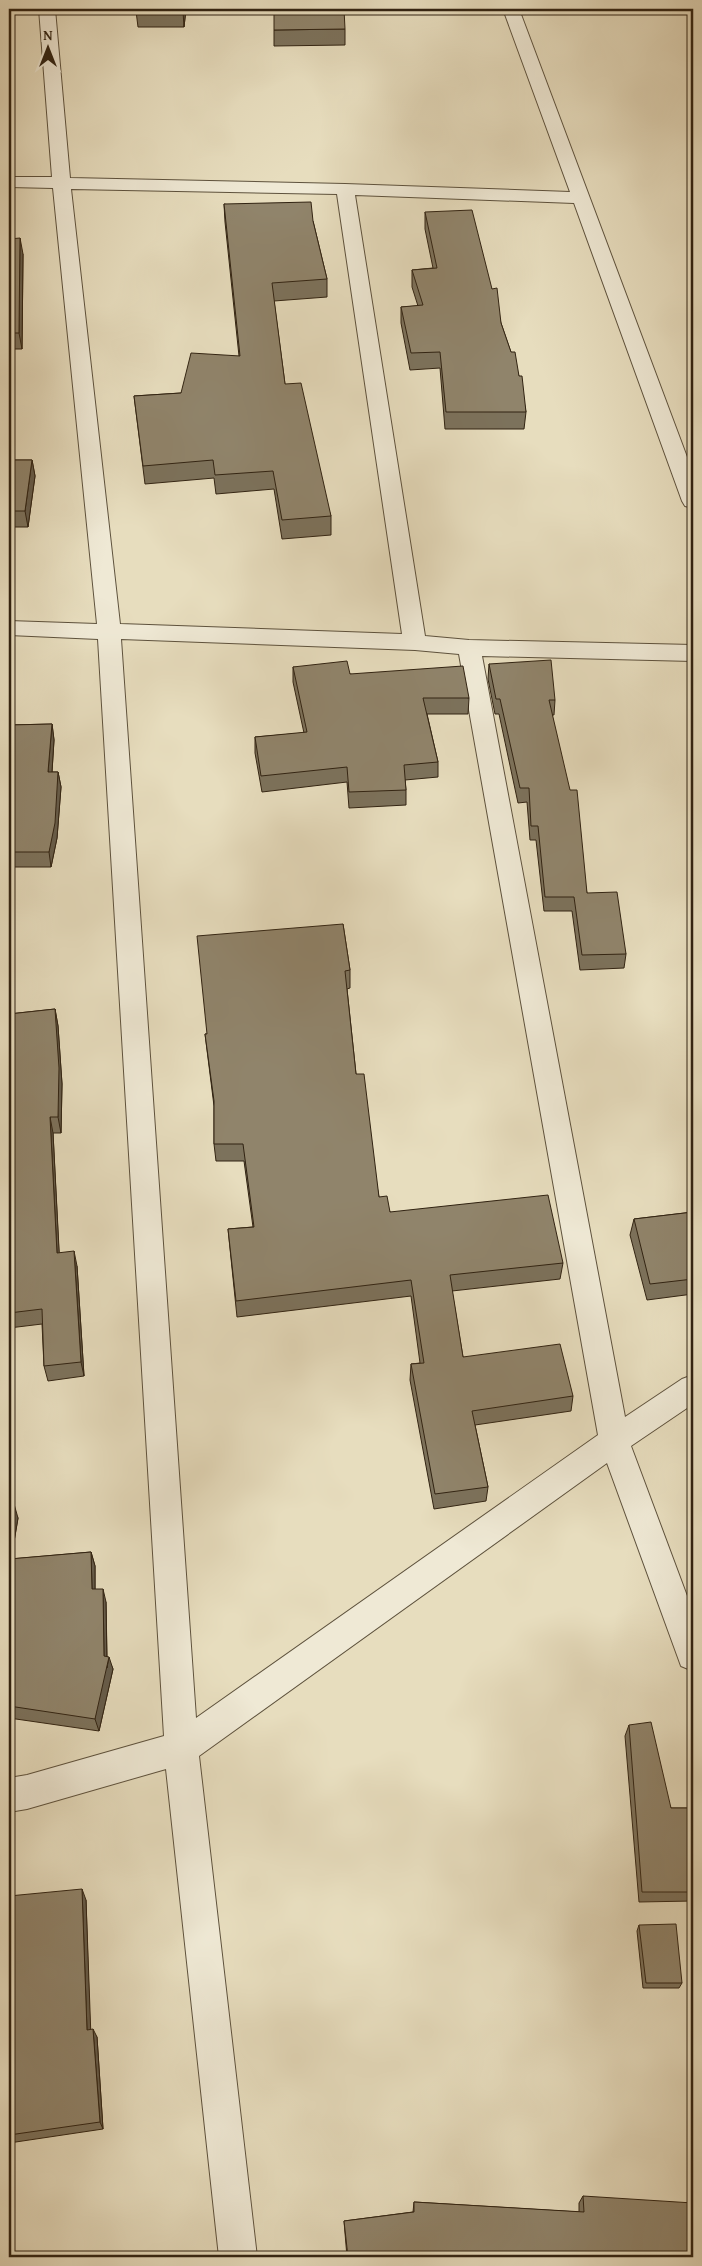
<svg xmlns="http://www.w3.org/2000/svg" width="702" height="2266" font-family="'Gentium Book Plus',serif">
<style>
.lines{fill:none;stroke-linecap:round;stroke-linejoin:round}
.minor-casing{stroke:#5e523d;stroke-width:2}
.minor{fill:#efe9d5;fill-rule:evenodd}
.wall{fill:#7c725c;stroke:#312312}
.shaded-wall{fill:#655c4b;stroke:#312312}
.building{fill:#90846b;stroke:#312312}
</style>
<rect width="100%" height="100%" fill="#e7ddbe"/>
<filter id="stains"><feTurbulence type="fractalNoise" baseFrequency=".004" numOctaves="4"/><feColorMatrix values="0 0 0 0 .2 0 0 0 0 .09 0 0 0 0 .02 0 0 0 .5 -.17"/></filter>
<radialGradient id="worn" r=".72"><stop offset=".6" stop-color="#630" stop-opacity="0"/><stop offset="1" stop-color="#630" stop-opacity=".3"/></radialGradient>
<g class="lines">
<defs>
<path id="minor" d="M 39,9 L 55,9 L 70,178 L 345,184 L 570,192 L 503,9 L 519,9 L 693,473 L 693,508 L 685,506 L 682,501 L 574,203 L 355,195 L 425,636 L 469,640 L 693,645 L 693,661 L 482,656 L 625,1417 L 682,1379 L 693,1375 L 693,1404 L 631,1446 L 693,1612 L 693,1671 L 681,1666 L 677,1655 L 607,1463 L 199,1756 L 257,2257 L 219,2257 L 166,1769 L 27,1809 L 9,1812 L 9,1778 L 27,1775 L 164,1736 L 98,639 L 9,635 L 9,621 L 97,624 L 53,188 L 9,187 L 9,177 L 52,177 ZM 71,189 L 337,194 L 402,634 L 120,624 ZM 121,639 L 415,650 L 459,654 L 598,1435 L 196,1718 Z"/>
</defs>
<use href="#minor" class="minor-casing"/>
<use href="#minor" class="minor"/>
</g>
<g class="wall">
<path d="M 186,9 L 184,27 L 138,27 L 136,11 Z"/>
<path d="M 345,29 L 345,45 L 274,46 L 274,30 Z"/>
<path d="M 224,204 L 313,221 L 327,279 L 327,297 L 274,301 L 285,384 L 331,516 L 331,535 L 282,539 L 274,489 L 216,494 L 214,478 L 145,484 L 134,396 L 181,393 L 239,356 L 225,222 Z"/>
<path d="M 425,212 L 492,289 L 501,323 L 519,376 L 526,412 L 524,429 L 445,429 L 440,368 L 410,370 L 401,323 L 401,307 L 418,306 L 412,287 L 412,270 L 433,268 L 425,229 Z"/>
<path d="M 9,239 L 23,254 L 22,349 L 9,349 Z"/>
<path d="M 9,460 L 32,460 L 35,476 L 28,527 L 9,527 Z"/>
<path d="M 489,664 L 555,700 L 554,715 L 552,715 L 587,893 L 626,954 L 624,968 L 580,970 L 572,911 L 544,911 L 536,840 L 530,840 L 527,802 L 518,803 L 499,714 L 495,714 L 488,679 Z"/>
<path d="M 293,667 L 350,674 L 469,698 L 468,714 L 427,714 L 438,762 L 438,777 L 405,780 L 406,790 L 406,805 L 349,808 L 347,782 L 262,792 L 255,753 L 255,737 L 304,733 L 293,682 Z"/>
<path d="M 52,724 L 54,740 L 52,772 L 58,772 L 61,787 L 57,838 L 51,867 L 12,867 L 12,909 L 9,909 L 9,725 Z"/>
<path d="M 343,924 L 350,970 L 350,988 L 347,989 L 356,1074 L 379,1197 L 390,1212 L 563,1263 L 560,1279 L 452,1291 L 463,1357 L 573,1396 L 571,1411 L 475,1425 L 488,1487 L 486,1501 L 434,1509 L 410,1380 L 411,1364 L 420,1363 L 411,1296 L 237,1317 L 228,1229 L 253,1227 L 244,1161 L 216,1161 L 214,1144 L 214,1106 L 205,1034 L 207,1034 Z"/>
<path d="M 55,1009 L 58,1026 L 62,1084 L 61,1133 L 53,1133 L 59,1253 L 77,1266 L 84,1376 L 48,1381 L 44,1366 L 42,1324 L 9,1328 L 9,1014 Z"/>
<path d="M 693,1212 L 693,1294 L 647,1300 L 630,1235 L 634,1219 Z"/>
<path d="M 9,1503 L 18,1518 L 11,1559 L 91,1552 L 95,1566 L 95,1589 L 106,1602 L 107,1656 L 113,1669 L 99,1731 L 9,1718 Z"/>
<path d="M 629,1725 L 671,1808 L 693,1808 L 693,1901 L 639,1902 L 625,1736 Z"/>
<path d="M 9,1896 L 86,1900 L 90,2029 L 97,2037 L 103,2129 L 9,2143 Z"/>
<path d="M 639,1925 L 682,1983 L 679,1988 L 643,1988 L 637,1931 Z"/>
<path d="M 583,2196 L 693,2257 L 347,2257 L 344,2221 L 413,2212 L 414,2202 L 579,2212 L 579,2203 Z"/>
</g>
<g class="shaded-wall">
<path d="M 183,9 L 186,9 L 184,27 L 183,11 Z"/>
<path d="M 20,238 L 23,254 L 22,349 L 19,333 Z"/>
<path d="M 32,460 L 35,476 L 28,527 L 25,511 Z"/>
<path d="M 52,724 L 54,740 L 51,787 L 48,772 Z"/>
<path d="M 58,772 L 61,787 L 57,838 L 51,867 L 49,852 Z"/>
<path d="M 9,852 L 12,867 L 12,909 L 9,893 Z"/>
<path d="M 55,1009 L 58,1026 L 62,1084 L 61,1133 L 58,1117 Z"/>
<path d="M 50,1117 L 53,1133 L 60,1268 L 57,1253 Z"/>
<path d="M 74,1251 L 77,1266 L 84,1376 L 81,1362 Z"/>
<path d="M 14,1504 L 18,1518 L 9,1572 L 9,1533 Z"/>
<path d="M 91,1552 L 95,1566 L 95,1603 L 92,1589 Z"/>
<path d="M 103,1589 L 106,1602 L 107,1668 L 109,1657 L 113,1669 L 99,1731 L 95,1719 L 104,1656 Z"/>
<path d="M 82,1889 L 86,1900 L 91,2038 L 87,2030 Z"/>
<path d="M 93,2029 L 97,2037 L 103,2129 L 100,2122 Z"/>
</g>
<g class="building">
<path d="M 137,9 L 183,9 L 183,11 L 136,11 Z"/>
<path d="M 274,9 L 344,9 L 345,29 L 274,30 Z"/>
<path d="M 311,202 L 313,221 L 327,279 L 272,283 L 285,384 L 301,383 L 331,516 L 282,520 L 273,471 L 215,475 L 213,460 L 143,466 L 134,396 L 181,393 L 191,353 L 240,356 L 224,204 Z"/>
<path d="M 472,210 L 492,289 L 497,288 L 501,323 L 511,352 L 515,352 L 519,376 L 522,376 L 526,412 L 446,412 L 440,352 L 411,353 L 401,307 L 423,305 L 412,270 L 437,268 L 425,212 Z"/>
<path d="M 20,238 L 19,333 L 9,333 L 9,239 Z"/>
<path d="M 9,460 L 32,460 L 25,511 L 9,511 Z"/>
<path d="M 551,660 L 555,700 L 549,700 L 570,790 L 577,790 L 587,893 L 617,892 L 626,954 L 582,955 L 574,897 L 545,897 L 538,826 L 531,826 L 529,788 L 520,788 L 500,699 L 496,699 L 489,664 Z"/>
<path d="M 347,661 L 350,674 L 463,666 L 469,698 L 423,698 L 438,762 L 404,765 L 406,790 L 349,792 L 347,767 L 261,776 L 255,737 L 307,732 L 293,667 Z"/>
<path d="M 52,724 L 48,772 L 58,772 L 55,823 L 49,852 L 9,852 L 9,725 Z"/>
<path d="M 343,924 L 350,970 L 345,971 L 356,1074 L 364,1074 L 379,1197 L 387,1196 L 390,1212 L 548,1195 L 563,1263 L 450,1275 L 463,1357 L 560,1344 L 573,1396 L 472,1411 L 488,1487 L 435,1494 L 411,1364 L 424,1363 L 411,1280 L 236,1301 L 228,1229 L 254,1227 L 243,1144 L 214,1144 L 214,1101 L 205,1034 L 207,1034 L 197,936 Z"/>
<path d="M 55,1009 L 59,1068 L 58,1117 L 50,1117 L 57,1253 L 74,1251 L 81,1362 L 44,1366 L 42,1309 L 9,1313 L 9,1014 Z"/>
<path d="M 693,1212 L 693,1279 L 650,1284 L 634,1219 Z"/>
<path d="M 9,1503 L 14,1504 L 9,1533 Z"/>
<path d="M 91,1552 L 92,1589 L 103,1589 L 104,1656 L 109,1657 L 95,1719 L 9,1706 L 9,1559 Z"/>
<path d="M 651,1722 L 671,1808 L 693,1808 L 693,1892 L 642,1892 L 629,1725 Z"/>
<path d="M 82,1889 L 87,2030 L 93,2029 L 100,2122 L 9,2135 L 9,1896 Z"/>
<path d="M 676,1924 L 682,1983 L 646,1983 L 639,1925 Z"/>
<path d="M 583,2196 L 693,2203 L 693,2257 L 348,2257 L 344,2221 L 414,2212 L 414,2202 L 584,2212 Z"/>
</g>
<rect width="702" height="2266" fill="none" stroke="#e7ddbe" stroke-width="30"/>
<rect x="10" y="10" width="682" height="2246" fill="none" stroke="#312312" stroke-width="2.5"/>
<rect x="15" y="15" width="672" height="2236" fill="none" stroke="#312312"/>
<g transform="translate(48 48)" stroke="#efe9d5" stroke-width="4" paint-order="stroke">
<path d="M0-4L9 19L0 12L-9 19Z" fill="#312312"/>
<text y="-8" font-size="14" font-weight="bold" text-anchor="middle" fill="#312312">N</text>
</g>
<rect width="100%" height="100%" filter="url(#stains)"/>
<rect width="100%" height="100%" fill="url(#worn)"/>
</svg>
